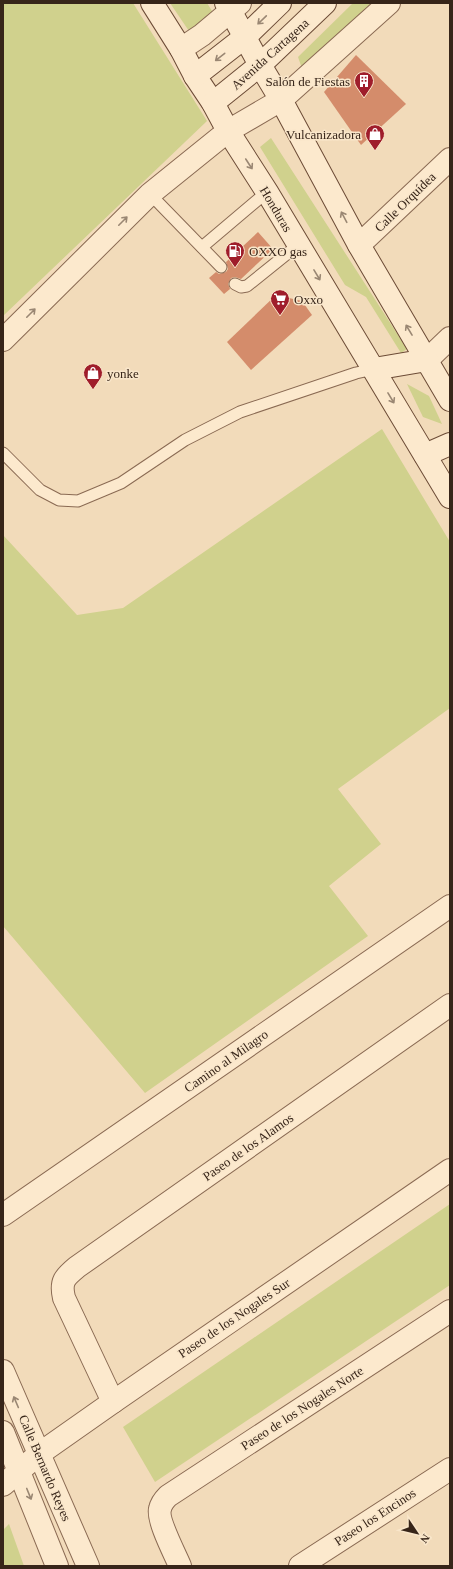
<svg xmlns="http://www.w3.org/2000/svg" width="453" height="1569" font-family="'Times New Roman',serif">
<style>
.green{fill:#d0d18d}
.building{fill:#d48c6b}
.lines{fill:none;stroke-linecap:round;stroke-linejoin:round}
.lane-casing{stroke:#8a6a53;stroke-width:13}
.street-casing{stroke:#8a6a53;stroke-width:24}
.secondary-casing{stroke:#6c4b36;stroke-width:24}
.lane{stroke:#fce9cd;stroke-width:11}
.street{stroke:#fce9cd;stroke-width:22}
.secondary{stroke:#fce9cd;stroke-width:22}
.oneway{stroke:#9a8773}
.labels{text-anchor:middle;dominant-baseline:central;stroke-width:3;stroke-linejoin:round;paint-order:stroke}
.street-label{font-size:13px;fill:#372519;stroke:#f9e6ca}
.poi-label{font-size:13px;fill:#372519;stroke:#f9e6ca;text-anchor:start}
</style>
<rect width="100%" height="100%" fill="#f2dbba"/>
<g class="green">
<path d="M 3,3 L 133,3 L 207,121 L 3,316 Z"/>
<path d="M 170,3 L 207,3 L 217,19 L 191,34 Z"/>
<path d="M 353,3 L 383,3 L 305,77 L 298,57 Z"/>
<path d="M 271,138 L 407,349 L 401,353 L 366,297 L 345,285 L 260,147 Z"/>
<path d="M 407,384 L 429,396 L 442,424 L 423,417 Z"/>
<path d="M 382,429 L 450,542 L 450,708 L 338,789 L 381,844 L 329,886 L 368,936 L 145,1093 L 3,926 L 3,535 L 77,615 L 123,608 Z"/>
<path d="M 450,1204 L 450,1285 L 155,1482 L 123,1427 Z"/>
<path d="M 9,1524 L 24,1566 L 3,1566 L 3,1530 Z"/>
</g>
<g class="building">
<path d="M 356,55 L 406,104 L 361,145 L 324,92 Z"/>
<path d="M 258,232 L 273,249 L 241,279 L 235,277 L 231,278 L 228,284 L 230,289 L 224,294 L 209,278 L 216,272 L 219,274 L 226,272 L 228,269 L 226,262 Z"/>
<path d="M 276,295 L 302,301 L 312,315 L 251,370 L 227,342 Z"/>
</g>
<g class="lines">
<defs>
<g id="lane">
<path d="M 150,194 L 221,267"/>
<path d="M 202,247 L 267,192"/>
<path d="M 235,284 L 241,287 L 247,286 L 298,245"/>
<path d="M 3,453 L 40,490 L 59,500 L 78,501 L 121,483 L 185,440 L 240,412 L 356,373 L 374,369"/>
</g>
<g id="street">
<path d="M 181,49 L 202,35 L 240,3"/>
<path d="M 359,245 L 450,159"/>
<path d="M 3,340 L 150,194 L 228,131 L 281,100 L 389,3"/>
<path d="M 427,360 L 450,338"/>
<path d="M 3,1215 L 450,906"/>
<path d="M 3,1371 L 88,1566"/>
<path d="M 113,1402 L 64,1298 C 60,1281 65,1277 77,1267 L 450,1005"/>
<path d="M 3,1432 L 57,1566"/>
<path d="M 3,1485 L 39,1454 L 113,1402 L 450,1170"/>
<path d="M 180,1566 C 175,1554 157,1520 160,1509 C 161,1504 165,1499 168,1496 L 450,1311"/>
<path d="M 300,1566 L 450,1469"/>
</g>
<g id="secondary">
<path d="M 152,3 L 181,49 L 195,76 L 213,103 L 228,131 L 267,192 L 450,497"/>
<path d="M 226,3 L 260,65 L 281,100 L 359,245 L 450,400"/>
<path d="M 195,76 L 245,37 L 280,3"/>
<path d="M 213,103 L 260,65 L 325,3"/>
<path d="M 374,369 L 427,360"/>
<path d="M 425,455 L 450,444"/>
</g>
</defs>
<use href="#lane" class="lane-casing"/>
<use href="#street" class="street-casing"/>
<use href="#secondary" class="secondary-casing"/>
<use href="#lane" class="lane"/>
<use href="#street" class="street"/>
<use href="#secondary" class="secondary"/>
</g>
<defs><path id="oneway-shaft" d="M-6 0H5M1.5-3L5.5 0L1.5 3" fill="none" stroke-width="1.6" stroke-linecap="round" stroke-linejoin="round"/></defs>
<g class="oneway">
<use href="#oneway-shaft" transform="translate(262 20) rotate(136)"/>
<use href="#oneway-shaft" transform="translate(220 57) rotate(142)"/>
<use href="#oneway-shaft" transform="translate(249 164) rotate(57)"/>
<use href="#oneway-shaft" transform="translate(344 217) rotate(-118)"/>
<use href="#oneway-shaft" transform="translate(123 221) rotate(-45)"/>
<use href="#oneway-shaft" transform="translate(317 275) rotate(59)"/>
<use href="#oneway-shaft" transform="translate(31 313) rotate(-45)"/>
<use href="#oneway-shaft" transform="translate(409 330) rotate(-121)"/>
<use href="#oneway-shaft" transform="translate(391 398) rotate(59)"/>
<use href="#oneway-shaft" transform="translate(16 1402) rotate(-113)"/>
<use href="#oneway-shaft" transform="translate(29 1494) rotate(68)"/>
</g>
<defs>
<symbol id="building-pin" viewBox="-11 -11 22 30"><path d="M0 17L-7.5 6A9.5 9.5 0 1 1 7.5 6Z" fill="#9f1d2b" stroke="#f9e6ca"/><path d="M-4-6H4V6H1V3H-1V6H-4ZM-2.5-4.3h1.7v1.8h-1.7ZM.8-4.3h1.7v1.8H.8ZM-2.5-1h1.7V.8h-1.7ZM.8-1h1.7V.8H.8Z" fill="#fff"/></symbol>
<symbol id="shop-pin" viewBox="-11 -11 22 30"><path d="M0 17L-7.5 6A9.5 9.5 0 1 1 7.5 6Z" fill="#9f1d2b" stroke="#f9e6ca"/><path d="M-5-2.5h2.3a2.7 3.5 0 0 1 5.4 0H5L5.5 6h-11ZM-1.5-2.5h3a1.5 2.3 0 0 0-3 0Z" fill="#fff"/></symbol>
<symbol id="fuel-pin" viewBox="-11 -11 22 30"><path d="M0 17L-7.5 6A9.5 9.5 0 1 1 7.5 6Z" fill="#9f1d2b" stroke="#f9e6ca"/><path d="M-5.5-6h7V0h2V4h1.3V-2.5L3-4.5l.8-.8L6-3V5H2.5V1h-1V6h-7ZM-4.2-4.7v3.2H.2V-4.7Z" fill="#fff"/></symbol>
<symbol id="supermarket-pin" viewBox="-11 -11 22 30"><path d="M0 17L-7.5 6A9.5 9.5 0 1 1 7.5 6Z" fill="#9f1d2b" stroke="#f9e6ca"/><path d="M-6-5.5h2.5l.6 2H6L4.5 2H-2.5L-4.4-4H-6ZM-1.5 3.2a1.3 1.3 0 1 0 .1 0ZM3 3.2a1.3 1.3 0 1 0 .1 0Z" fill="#fff"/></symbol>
</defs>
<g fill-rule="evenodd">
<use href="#building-pin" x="353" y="70" width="22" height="30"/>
<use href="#shop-pin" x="364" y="123" width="22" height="30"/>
<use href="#fuel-pin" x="224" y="240" width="22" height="30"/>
<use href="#supermarket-pin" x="269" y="288" width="22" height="30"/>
<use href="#shop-pin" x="82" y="362" width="22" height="30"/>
</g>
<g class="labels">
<g class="street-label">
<text transform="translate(270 54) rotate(-42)">Avenida Cartagena</text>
<text transform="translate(405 202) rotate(-44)">Calle Orquídea</text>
<text transform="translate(276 209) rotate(59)">Honduras</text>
<text transform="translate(226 1061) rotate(-35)">Camino al Milagro</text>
<text transform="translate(248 1147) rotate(-35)">Paseo de los Alamos</text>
<text transform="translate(234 1318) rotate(-34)">Paseo de los Nogales Sur</text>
<text transform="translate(302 1408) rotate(-33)">Paseo de los Nogales Norte</text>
<text transform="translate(45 1468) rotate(67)">Calle Bernardo Reyes</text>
<text transform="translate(375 1517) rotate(-33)">Paseo los Encinos</text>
</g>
<g class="poi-label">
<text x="350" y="81" text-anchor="end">Salón de Fiestas</text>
<text x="361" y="134" text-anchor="end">Vulcanizadora</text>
<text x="249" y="251">OXXO gas</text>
<text x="294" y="299">Oxxo</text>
<text x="107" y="373">yonke</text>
</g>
</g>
<rect width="453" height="1569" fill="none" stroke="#372519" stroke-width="8"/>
<g transform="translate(417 1533) rotate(125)" stroke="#f9e6ca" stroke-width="3" paint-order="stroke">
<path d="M0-3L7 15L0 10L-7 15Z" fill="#372519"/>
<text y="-6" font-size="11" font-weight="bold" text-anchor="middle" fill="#372519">N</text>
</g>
</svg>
